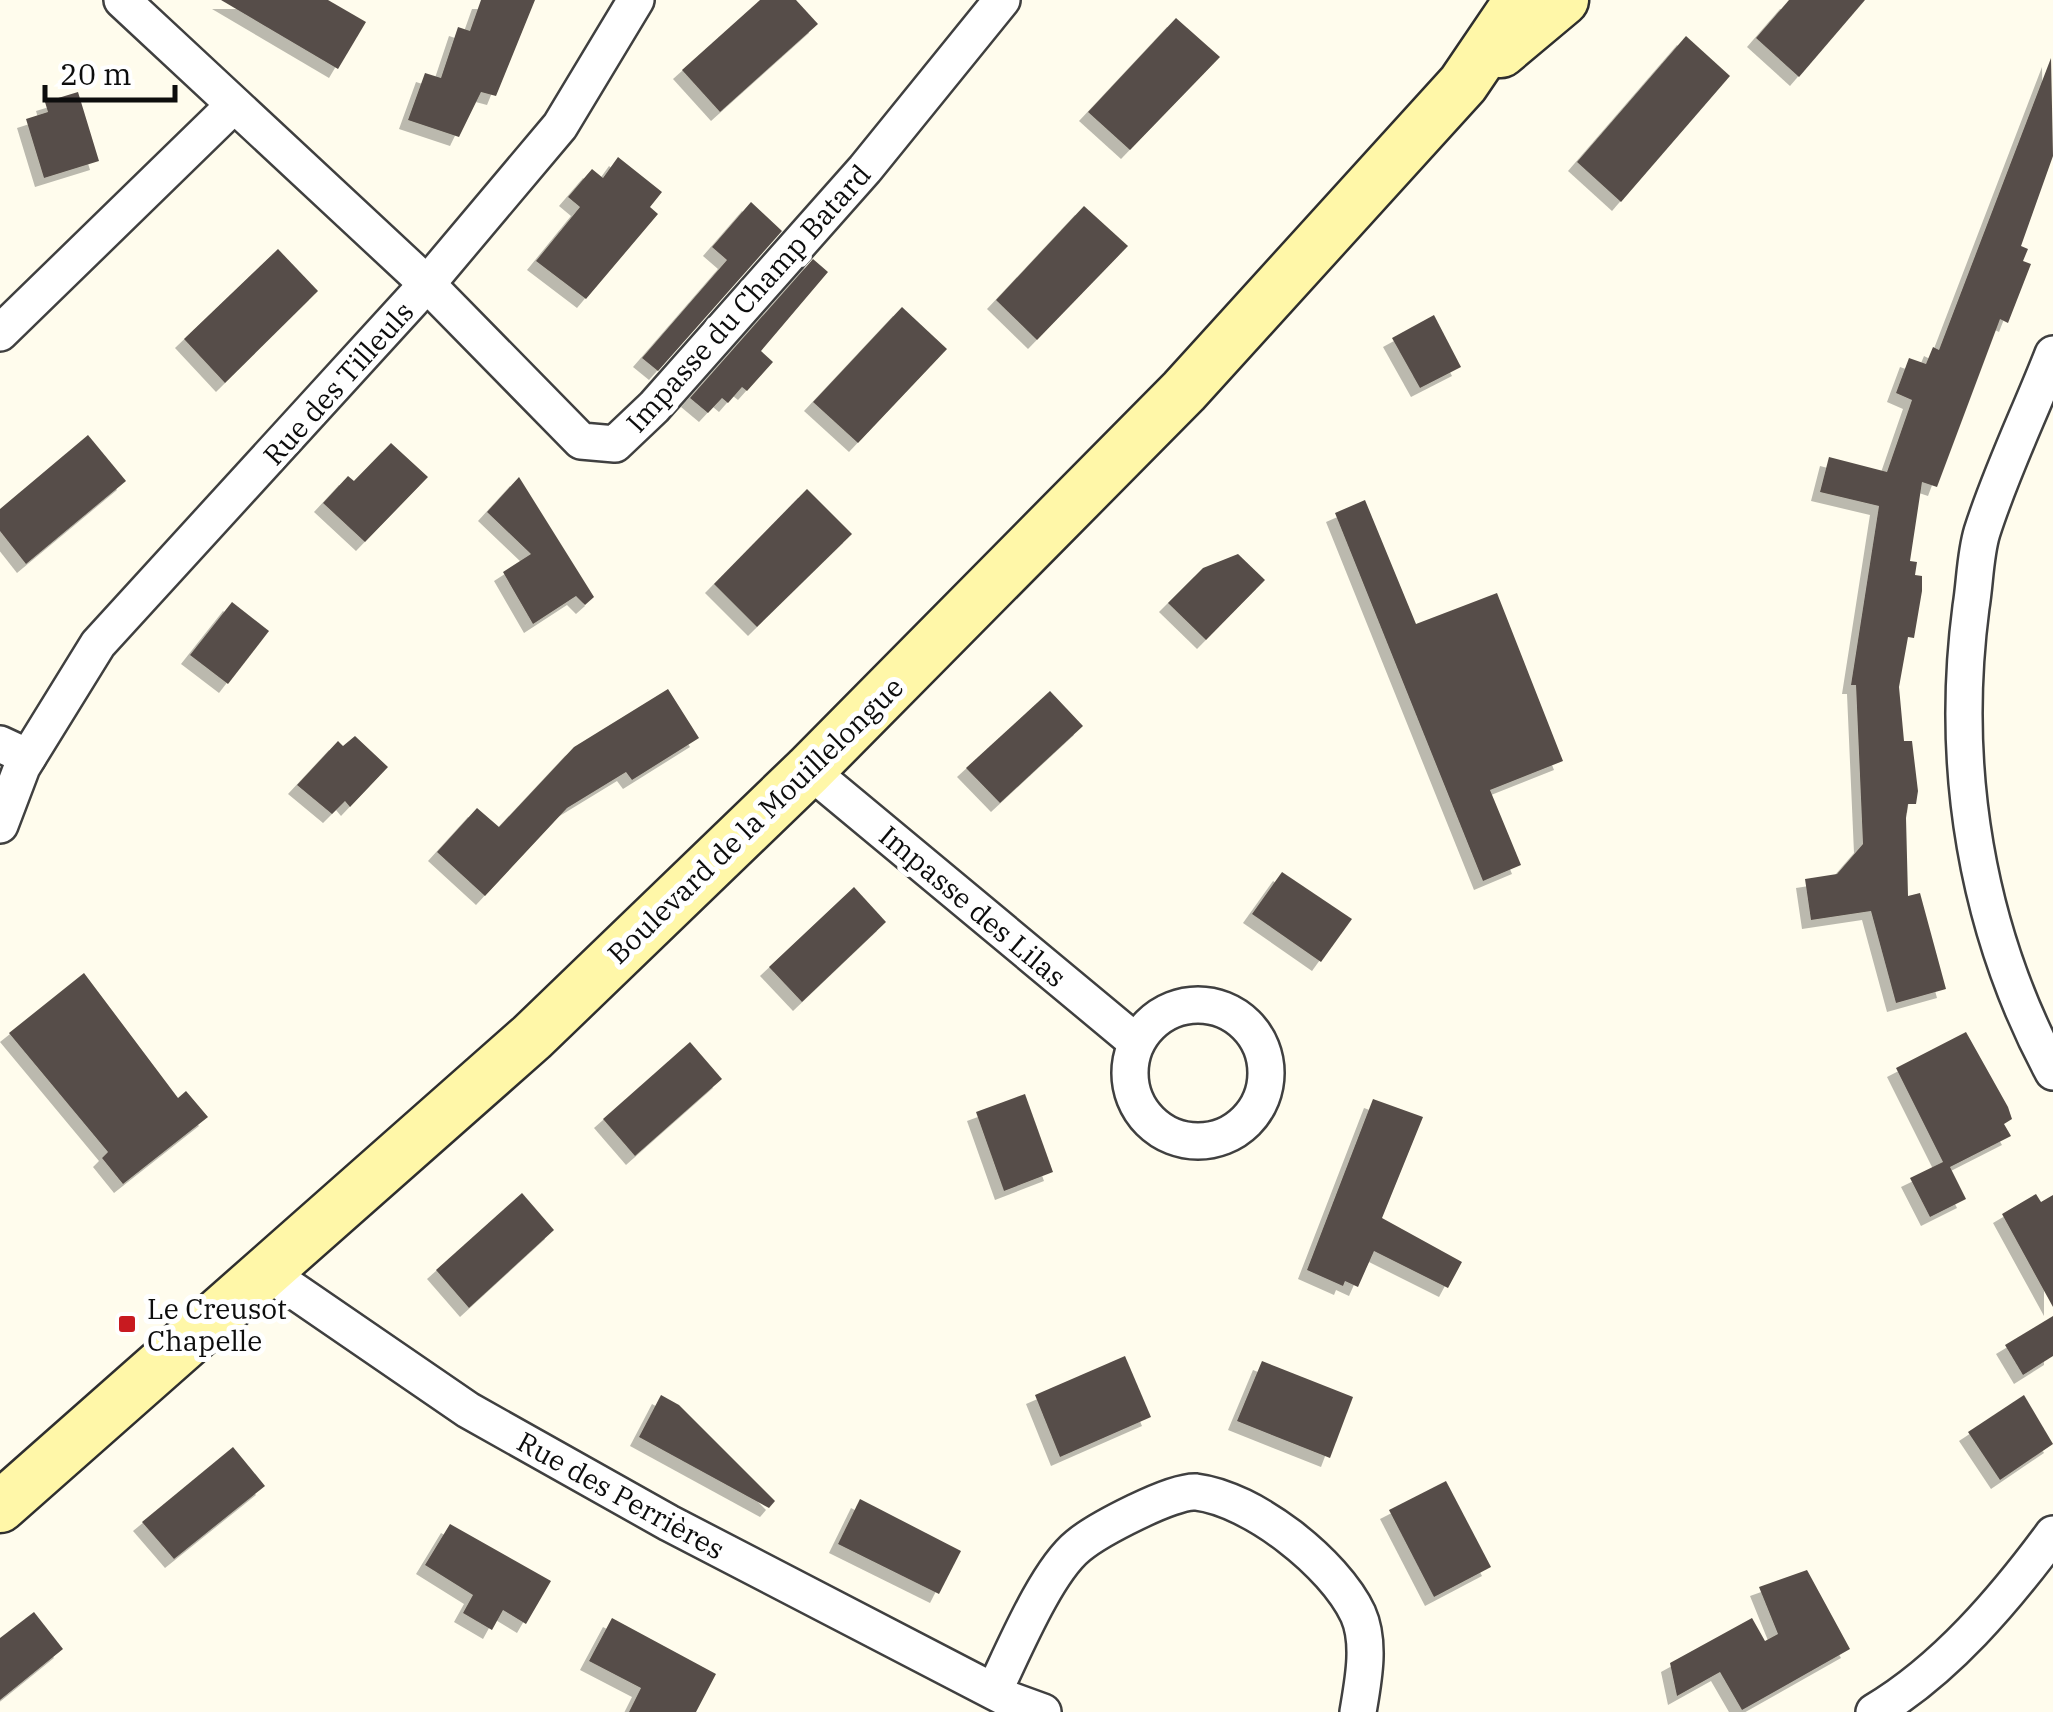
<svg xmlns="http://www.w3.org/2000/svg" width="2053" height="1712" font-family="'IBM Plex Serif',serif">
<style>
.building{fill:#574e48;filter:url(#shadow)}
.lines{fill:none;stroke-linecap:round;stroke-linejoin:round}
.street-casing{stroke:#404040;stroke-width:40}
.secondary-casing{stroke:#2f2f2f;stroke-width:55}
.street{stroke:#fff;stroke-width:35}
.secondary{stroke:#fff7a8;stroke-width:50}
.poi-dot{fill:#c81a20;stroke:#fff;stroke-width:4}
.labels{text-anchor:middle;dominant-baseline:central;stroke-width:10;stroke-linejoin:round;paint-order:stroke}
.street-label{font-size:28px;fill:#0d0d0d;stroke:#fff}
.poi-label{font-size:28px;fill:#0d0d0d;stroke:#fff;text-anchor:start}
</style>
<defs>
<filter id="shadow"><feDropShadow dx="-9" dy="9" stdDeviation="0" flood-color="#0004"/></filter>
</defs>
<rect width="100%" height="100%" fill="#fffced"/>
<g class="building">
<path d="M 221,0 L 328,0 L 366,22 L 338,69 Z"/>
<path d="M 481,0 L 535,0 L 496,96 L 481,92 L 459,137 L 408,120 L 425,73 L 441,78 L 458,27 L 470,31 Z"/>
<path d="M 760,0 L 796,0 L 818,24 L 720,112 L 682,70 Z"/>
<path d="M 1789,0 L 1865,0 L 1799,77 L 1756,38 Z"/>
<path d="M 1176,18 L 1220,57 L 1130,150 L 1088,112 Z"/>
<path d="M 1686,36 L 1730,76 L 1621,202 L 1577,162 Z"/>
<path d="M 2051,58 L 2053,156 L 2021,246 L 2028,249 L 2023,261 L 2031,264 L 2008,323 L 2000,319 L 1937,487 L 1922,482 L 1910,561 L 1917,562 L 1915,575 L 1922,576 L 1922,591 L 1914,638 L 1908,637 L 1899,687 L 1904,741 L 1912,741 L 1918,791 L 1916,804 L 1908,804 L 1906,818 L 1908,896 L 1920,893 L 1946,989 L 1896,1003 L 1871,911 L 1811,920 L 1805,879 L 1837,874 L 1863,844 L 1856,685 L 1851,685 L 1879,506 L 1820,492 L 1829,457 L 1887,472 L 1912,400 L 1896,393 L 1909,358 L 1926,364 L 1933,347 L 1939,350 Z"/>
<path d="M 78,92 L 99,161 L 44,178 L 26,119 L 48,112 L 45,102 Z"/>
<path d="M 618,157 L 662,192 L 650,207 L 658,214 L 586,299 L 536,261 L 580,207 L 568,197 L 592,169 L 603,178 Z"/>
<path d="M 751,202 L 782,231 L 658,371 L 642,358 L 727,260 L 712,247 Z"/>
<path d="M 1084,206 L 1128,246 L 1037,340 L 996,300 Z"/>
<path d="M 278,249 L 318,291 L 225,383 L 184,339 Z"/>
<path d="M 813,259 L 828,272 L 761,351 L 773,362 L 747,391 L 742,387 L 728,403 L 722,398 L 708,413 L 690,398 Z"/>
<path d="M 902,307 L 947,349 L 858,443 L 813,402 Z"/>
<path d="M 1434,315 L 1461,367 L 1420,388 L 1392,338 Z"/>
<path d="M 88,435 L 126,481 L 26,564 L 0,531 L 0,509 Z"/>
<path d="M 391,443 L 428,477 L 365,542 L 323,503 L 348,476 L 354,481 Z"/>
<path d="M 519,477 L 594,597 L 585,605 L 576,596 L 533,624 L 503,572 L 531,554 L 487,512 Z"/>
<path d="M 807,489 L 852,534 L 757,627 L 714,584 Z"/>
<path d="M 1365,500 L 1416,624 L 1497,593 L 1563,761 L 1490,790 L 1521,865 L 1483,881 L 1335,513 Z"/>
<path d="M 1238,554 L 1265,580 L 1206,640 L 1168,603 L 1203,568 Z"/>
<path d="M 232,602 L 269,631 L 228,684 L 190,655 Z"/>
<path d="M 668,689 L 699,738 L 632,780 L 626,772 L 567,808 L 485,896 L 437,852 L 477,808 L 499,827 L 574,747 Z"/>
<path d="M 1050,691 L 1083,726 L 1000,803 L 966,768 Z"/>
<path d="M 355,736 L 388,767 L 350,807 L 345,801 L 332,814 L 297,785 L 338,741 L 343,746 Z"/>
<path d="M 1282,872 L 1352,919 L 1321,962 L 1252,914 Z"/>
<path d="M 854,887 L 886,922 L 802,1002 L 769,967 Z"/>
<path d="M 84,973 L 178,1098 L 186,1091 L 208,1117 L 123,1184 L 102,1158 L 108,1152 L 9,1033 Z"/>
<path d="M 1966,1032 L 2008,1107 L 2012,1119 L 2004,1124 L 2011,1136 L 1950,1167 L 1966,1199 L 1930,1217 L 1910,1178 L 1943,1162 L 1896,1068 Z"/>
<path d="M 690,1042 L 722,1079 L 635,1156 L 603,1119 Z"/>
<path d="M 1025,1094 L 1053,1172 L 1004,1191 L 976,1112 Z"/>
<path d="M 1373,1099 L 1423,1117 L 1382,1218 L 1462,1262 L 1448,1288 L 1374,1251 L 1358,1287 L 1345,1281 L 1343,1286 L 1307,1270 Z"/>
<path d="M 522,1193 L 554,1230 L 469,1308 L 436,1270 Z"/>
<path d="M 2036,1194 L 2041,1202 L 2053,1195 L 2053,1307 L 2002,1214 Z"/>
<path d="M 2053,1316 L 2053,1356 L 2023,1375 L 2005,1345 Z"/>
<path d="M 1125,1356 L 1151,1417 L 1060,1457 L 1035,1395 Z"/>
<path d="M 1262,1361 L 1353,1397 L 1330,1458 L 1237,1421 Z"/>
<path d="M 661,1395 L 679,1405 L 775,1501 L 769,1508 L 639,1437 Z"/>
<path d="M 2024,1395 L 2053,1444 L 2000,1480 L 1968,1432 Z"/>
<path d="M 233,1447 L 265,1486 L 174,1559 L 142,1522 Z"/>
<path d="M 1446,1481 L 1491,1567 L 1434,1597 L 1389,1510 Z"/>
<path d="M 860,1499 L 961,1551 L 939,1594 L 838,1544 Z"/>
<path d="M 450,1524 L 551,1581 L 526,1624 L 503,1610 L 492,1630 L 463,1613 L 473,1595 L 425,1565 Z"/>
<path d="M 1807,1570 L 1850,1649 L 1742,1710 L 1720,1672 L 1677,1696 L 1670,1663 L 1752,1618 L 1765,1641 L 1778,1634 L 1759,1587 Z"/>
<path d="M 34,1612 L 63,1649 L 0,1700 L 0,1638 Z"/>
<path d="M 612,1618 L 716,1674 L 696,1712 L 629,1712 L 641,1688 L 589,1661 Z"/>
</g>
<g class="lines">
<defs>
<g id="street">
<path d="M 122,0 L 427,284 L 581,441 L 615,444 L 654,407 L 865,169 L 1002,0"/>
<path d="M 0,333 L 234,105"/>
<path d="M 2053,354 C 2030,413 2001,472 1982,532 C 1975,555 1975,583 1971,607 C 1950,767 1976,929 2053,1072"/>
<path d="M 0,744 L 28,757"/>
<path d="M 809,770 L 1136,1042"/>
<path d="M 0,825 L 22,767 L 98,644 L 427,284 L 560,126 L 636,0"/>
<circle cx="1198" cy="1073" r="68"/>
<path d="M 264,1270 L 468,1410 L 669,1523 L 1010,1700 L 1043,1712"/>
<path d="M 994,1691 C 1013,1652 1046,1572 1078,1546 C 1097,1530 1173,1490 1196,1492 C 1253,1499 1334,1563 1358,1614 C 1371,1643 1363,1682 1358,1712"/>
<path d="M 1874,1712 C 1945,1670 2005,1599 2053,1534"/>
</g>
<g id="secondary">
<path d="M 1501,52 L 1563,0"/>
<path d="M 0,1507 L 532,1037 L 809,770 L 1184,391 L 1463,84 L 1520,0"/>
</g>
</defs>
<use href="#street" class="street-casing"/>
<use href="#secondary" class="secondary-casing"/>
<use href="#street" class="street"/>
<use href="#secondary" class="secondary"/>
</g>
<rect class="poi-dot" x="117" y="1314" width="20" height="20" rx="5"/>
<g class="labels">
<g class="street-label">
<text transform="translate(748 298) rotate(-48)">Impasse du Champ Batard</text>
<text transform="translate(338 383) rotate(-48)">Rue des Tilleuls</text>
<text transform="translate(755 820) rotate(-44)">Boulevard de la Mouillelongue</text>
<text transform="translate(973 906) rotate(40)">Impasse des Lilas</text>
<text transform="translate(621 1495) rotate(29)">Rue des Perrières</text>
</g>
<g class="poi-label">
<text x="147" y="1308">Le Creusot<tspan x="147" dy="32">Chapelle</tspan></text>
</g>
</g>
<path d="M45 85v15h130v-15" fill="none" stroke="#0d0d0d" stroke-width="5"/>
<text x="60" y="85" font-size="30" fill="#0d0d0d" stroke="#ffffff" stroke-width="8" paint-order="stroke">20 m</text>
</svg>
